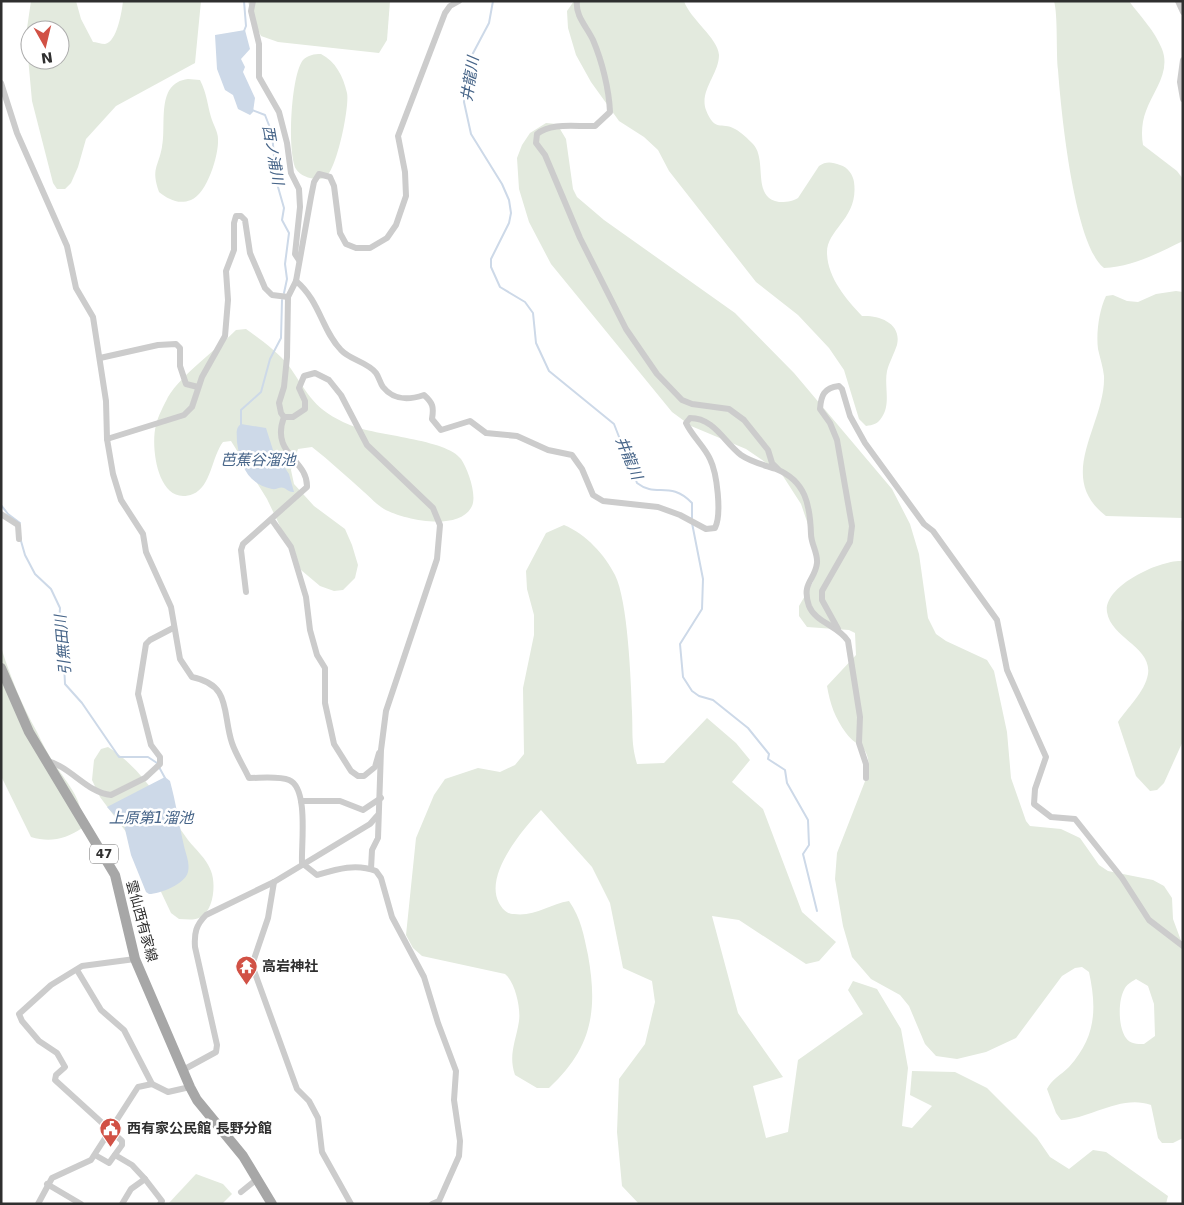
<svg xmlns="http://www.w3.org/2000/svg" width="1184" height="1205" font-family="'DejaVu Sans','Noto Sans JP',sans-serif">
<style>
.green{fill:#e3eade;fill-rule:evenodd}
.water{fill:#cdd9e8}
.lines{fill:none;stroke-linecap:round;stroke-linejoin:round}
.stream{stroke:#cdd9e8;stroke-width:2}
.minor{stroke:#ccc;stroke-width:6}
.primary{stroke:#a7a7a7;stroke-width:10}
.labels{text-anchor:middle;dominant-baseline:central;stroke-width:5;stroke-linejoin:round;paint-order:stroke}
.shield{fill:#fff;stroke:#6d6d6d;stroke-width:1}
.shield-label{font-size:12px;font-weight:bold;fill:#2f2f2f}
.street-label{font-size:14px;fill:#2f2f2f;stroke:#fff}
.poi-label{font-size:14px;font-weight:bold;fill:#2f2f2f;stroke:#fff;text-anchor:start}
.water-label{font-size:15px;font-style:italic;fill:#466488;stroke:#fff}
</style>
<rect width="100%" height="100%" fill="#fff"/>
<g class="green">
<path d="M 31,1 L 76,1 L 81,19 L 93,42 C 96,42 101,44 105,44 C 117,42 122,11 123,1 L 201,1 L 195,63 L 116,106 L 86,139 L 78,167 L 71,183 L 65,189 L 57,189 L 53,183 L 32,101 L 26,35 ZM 30,30 L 60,30 L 60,60 L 30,60 Z"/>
<path d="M 248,1 L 390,1 L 387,40 L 379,53 L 278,42 L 261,36 L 252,18 Z"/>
<path d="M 574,1 L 684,1 C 690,19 718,38 719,55 C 719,74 699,91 706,110 C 715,133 721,121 735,129 C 741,132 748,139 753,144 C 768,160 751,198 779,202 C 785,202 792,202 798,198 L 819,166 C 826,161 832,162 840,165 C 848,167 853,175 854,182 C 859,218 827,229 827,252 C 827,277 846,299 862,316 C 879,315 902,323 897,345 C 894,354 889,363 887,371 C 884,386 891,404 882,417 C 878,424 873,425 866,426 L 859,419 L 844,370 L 829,348 L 798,315 L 756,282 L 669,171 L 658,150 L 644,137 L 619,121 L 591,82 L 576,55 L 568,28 L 567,11 Z"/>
<path d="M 1054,1 L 1129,1 C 1140,16 1155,31 1162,49 C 1171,72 1153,91 1146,111 C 1142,121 1141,134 1143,145 L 1177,171 L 1183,179 L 1183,241 C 1158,253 1132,267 1104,268 C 1074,245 1061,110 1058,70 C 1056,53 1058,15 1054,1 Z"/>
<path d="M 321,54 C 336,62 343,76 347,93 C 350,106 336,175 324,178 C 315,181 301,177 296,169 C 287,151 291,75 303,60 C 308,55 314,54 321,54 Z"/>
<path d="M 188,79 L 200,80 C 207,94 207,103 211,117 C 213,124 218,132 218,139 C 219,155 207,194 191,200 C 178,205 168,199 159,192 C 151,168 158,168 162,147 C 167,125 155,83 188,79 Z"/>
<path d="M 546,123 L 557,124 L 566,139 L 573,189 L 577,197 L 604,220 L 735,313 L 794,373 L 892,489 L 910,524 L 919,554 L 928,618 L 936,634 L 946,641 L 987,660 L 994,671 L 1007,732 L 1011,778 L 1026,821 L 1030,826 L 1061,829 L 1080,838 L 1099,865 L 1108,871 L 1153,880 L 1164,886 L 1172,898 L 1173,919 L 1183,946 L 1183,1138 L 1173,1143 L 1162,1143 L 1158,1138 L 1151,1105 C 1121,1094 1090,1119 1061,1120 L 1056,1113 L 1047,1089 C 1052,1079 1061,1075 1069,1067 C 1096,1037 1097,1009 1089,972 L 1082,967 L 1075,968 L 1062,976 L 1016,1038 L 986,1052 L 957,1059 L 936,1056 L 925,1044 L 909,1006 L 900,995 L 871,979 L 852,957 L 843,926 L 835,879 L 837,853 L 869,771 C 869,743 859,750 846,733 C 835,718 830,704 827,686 L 856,655 L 855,633 L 849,630 L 807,627 L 799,616 L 799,606 L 813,582 L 816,569 L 815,545 L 801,504 L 781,473 L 746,449 L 691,426 L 672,412 L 551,264 L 529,222 L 519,189 L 517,158 L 522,145 L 530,133 ZM 1136,979 L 1148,986 L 1154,1004 L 1155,1036 L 1144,1044 C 1137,1044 1130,1044 1126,1038 C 1118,1027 1118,1001 1124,990 C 1126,985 1131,982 1136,979 Z"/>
<path d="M 1176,291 L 1183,292 L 1183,518 L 1106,516 C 1054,476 1106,424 1104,376 C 1103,367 1100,358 1098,349 C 1096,334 1099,310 1106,296 L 1113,295 L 1127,301 L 1138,302 L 1156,294 Z"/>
<path d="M 246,329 C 260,339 278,352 289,366 C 309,395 314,410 350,425 C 376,436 447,439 461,459 C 468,469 477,495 472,506 C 460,532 404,520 384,509 C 377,505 370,497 364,492 C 347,477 330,461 312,447 L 298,449 L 291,470 L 294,484 L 314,506 L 345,529 L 352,545 L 358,565 L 355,578 L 343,590 L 334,591 L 320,586 L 301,570 L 267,499 L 231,441 L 223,442 C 212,456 211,487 193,494 C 158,508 150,447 156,425 C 158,416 164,405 168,397 C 182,374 216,350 236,330 Z"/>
<path d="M 564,525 C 586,534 605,555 615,575 C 628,601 631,681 632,712 C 633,734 631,742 637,764 L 664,763 L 707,718 L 736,743 L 750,760 L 732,782 L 763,809 L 802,912 L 836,942 L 819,961 L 806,964 L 739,920 L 712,916 L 738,1013 L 783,1077 L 753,1086 L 766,1138 L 788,1132 L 798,1060 L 863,1014 L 848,990 L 853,981 L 877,989 L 901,1029 L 908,1068 L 902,1126 L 912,1128 L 932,1106 L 910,1095 L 912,1071 L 955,1072 L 987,1088 L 1037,1138 L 1050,1157 L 1069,1169 L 1093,1150 L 1106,1152 L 1168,1196 L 1166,1204 L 639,1204 L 622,1186 L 617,1132 L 619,1079 L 645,1044 L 655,1002 L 652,981 L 623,968 L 610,903 L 592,867 L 541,810 C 522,830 484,875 499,903 C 503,910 507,914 514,914 C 534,917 550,904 569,901 C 581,918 584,936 588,955 C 598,1011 592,1048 549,1088 L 537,1088 L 515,1075 C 508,1055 516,1041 519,1021 C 521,1008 515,982 505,974 L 422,956 L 413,948 L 406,935 L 416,838 L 434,795 L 445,779 L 478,768 L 500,772 L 515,765 L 524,754 L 523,688 L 534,635 L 534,615 L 527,589 L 526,571 L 546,533 Z"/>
<path d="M 1183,561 L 1181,619 L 1183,625 L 1183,741 L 1164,783 L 1157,790 L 1150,791 L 1136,776 L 1118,722 C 1127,708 1145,692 1148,674 C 1152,647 1111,638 1107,612 C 1103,586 1161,559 1183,561 Z"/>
<path d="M 1,647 C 10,676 22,706 37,732 C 43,745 50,758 58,769 C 72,790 83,800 82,828 C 66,839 50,843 31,837 L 1,776 Z"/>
<path d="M 108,747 C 142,768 165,808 188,840 C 196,850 206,858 211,871 C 216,883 214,910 201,917 C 194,921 186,919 179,919 L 171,913 L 144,856 L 100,797 L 92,780 L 94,760 L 101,749 Z"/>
<path d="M 196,1174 L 223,1184 L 232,1194 L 222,1204 L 168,1204 Z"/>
</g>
<g class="water">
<path d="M 245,30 L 250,49 L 241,59 L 245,67 L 243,72 L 255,98 L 253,112 L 250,115 L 238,109 L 233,95 L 225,90 L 217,69 L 215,35 Z"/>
<path d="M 241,424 L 266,428 L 273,450 L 289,474 L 294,492 C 289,492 288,490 284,488 C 280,486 277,490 272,489 C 247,484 240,464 237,442 C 237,435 235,428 241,424 Z"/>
<path d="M 165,777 L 170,781 C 176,803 179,824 184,846 C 186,855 190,863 188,872 C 185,884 160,894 149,894 L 146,892 L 131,855 L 124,825 L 107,807 Z"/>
</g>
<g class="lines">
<g class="stream">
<path d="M 493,1 L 489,23 L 471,57 L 464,102 L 471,134 L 502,184 L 509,200 L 511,213 L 509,223 L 491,259 L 491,267 L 500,287 L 525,302 L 533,313 L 536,343 L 549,371 L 614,424 L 637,483 C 656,498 670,480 692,503 L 692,518"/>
<path d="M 244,31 L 246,26 L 244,1"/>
<path d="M 252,110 L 265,115 L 272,133 L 276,180 L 284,208 L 282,220 L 289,233 L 285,264 L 287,279 L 284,293"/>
<path d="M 241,425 L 241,410 L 261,392 L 270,359 L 281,338 L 282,300"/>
<path d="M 1,505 L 8,514 L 20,523"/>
<path d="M 692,523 L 703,579 L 702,609 L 680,644 L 683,677 L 692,691 L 699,696 L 713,700 L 748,728 L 769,754 L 768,759 L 785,770 L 787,783 L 808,820 L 809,845 L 803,854 L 817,911"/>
<path d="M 21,541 L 25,555 L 35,574 L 51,589 L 60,608 L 59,624 L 63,642 L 65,684 L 82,703 L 119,757 L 148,757 L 157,763"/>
<path d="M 159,767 L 165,778"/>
</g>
<g class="minor">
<path d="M 253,1 L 251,11 L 259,44 L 259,77 L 279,112 L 287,143 L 291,173 L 299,189 L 300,207 L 295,254 L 299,260"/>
<path d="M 577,1 C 575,16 587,27 593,40 C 602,61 609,89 610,112 L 595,126 C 577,127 551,122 537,134 L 536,143 L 545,155 L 580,238 L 626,329 L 657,374 L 682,400 L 692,404 L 729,409 L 744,420 L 768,450 L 772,463 L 778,469"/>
<path d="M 1178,1 L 1183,12"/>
<path d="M 1183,60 L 1180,82 L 1183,99"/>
<path d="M 1,83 L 17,133 L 67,246 L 76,288 L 93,317 L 106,401 L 107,439 L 113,474 L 121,500 L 143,534 L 146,552 L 171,607 L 180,659 L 192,677 C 232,685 222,713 232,743 C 236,755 244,767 249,778 C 261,778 279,776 289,780 C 309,788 301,846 302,863 L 317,875 C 337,869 356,863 376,871 L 381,878 L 392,917 L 424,977 L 438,1023 L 456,1071 L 454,1100 L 460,1141 L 459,1156 L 439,1201 L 432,1204"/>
<path d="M 296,281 C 320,301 322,331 341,350 C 350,360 368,362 376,373 C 379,377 380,383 383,387 C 394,401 409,400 424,395 C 433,403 434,407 432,419 L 441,430 L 470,421 L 486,433 L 517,436 L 548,450 L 572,455 L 582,469 L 593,495 L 603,501 L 658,507 L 680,515 L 706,529 L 715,528 C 722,514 717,473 710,459 C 704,446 692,436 686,423 L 690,418 C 714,418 724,442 741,455 C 751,462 764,465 776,469 C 806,481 810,505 811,534 C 811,544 818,553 817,563 C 815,581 801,582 809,606 C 815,622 839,626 848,641 L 860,717 L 859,743 L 866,764 L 866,778"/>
<path d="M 100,358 L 158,345 L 176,344 L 180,348 L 180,366 L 186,384 L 198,387"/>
<path d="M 107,439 L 184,415 L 192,407 L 202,377 L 225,336 L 228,300 L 226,271 L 234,250 L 234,223 L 236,216 L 241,216 L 245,220 L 250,253 L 265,288 L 272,295 L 288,297"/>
<path d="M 1,514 L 18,525 L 19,539"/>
<path d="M 272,520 L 291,547 L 306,597 L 310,630 L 317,655 L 325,668 L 325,703 L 334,744 L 351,771 L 358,776 L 364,776 L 375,767 L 379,753"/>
<path d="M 246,592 L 241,550 L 243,544 L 307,487 C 308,459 270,455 284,417"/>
<path d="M 838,629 L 822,600 L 822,591 L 850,542 L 852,526 L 837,440 L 830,423 L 820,409 C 821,395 824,388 839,386 L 842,389 L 850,416 L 865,443 L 924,524 L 933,531 L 997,620 L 1007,670 L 1046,757 L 1035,789 L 1034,804 L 1051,817 L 1075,819 L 1122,878 L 1149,920 L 1183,946"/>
<path d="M 47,761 C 70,766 87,793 111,795 L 145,778 L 160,764 L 160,757 L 151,745 L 138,694 L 146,644 L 150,640 L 173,628"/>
<path d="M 301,801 L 340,801 L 363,810 L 381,798"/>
<path d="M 371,869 L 372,850 L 378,838 L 381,750 L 386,711 L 437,559 L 440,525 L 433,508 L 367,445 L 341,395 L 329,380 L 315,373 L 304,376 L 299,388 L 305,401 L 305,409 L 293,417 L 284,417 L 281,413 L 279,403 L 284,387 L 287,357 L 288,297 L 296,281 L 311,197 L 314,182 L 319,174 L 330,177 L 334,186 L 340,233 L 346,244 L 356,248 L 370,248 L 387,238 L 396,225 L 406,196 L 405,172 L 398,136 L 445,13 L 450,6 L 459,1"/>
<path d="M 274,882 L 268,918 L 252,965 L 297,1089 L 309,1101 L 318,1118 L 322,1152 L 351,1204"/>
<path d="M 77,970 L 101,1010 L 124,1030 L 152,1084"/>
<path d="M 183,1070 L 216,1052 L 217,1045 L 195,947 C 194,933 196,925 206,915 L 274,882 L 370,824 L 377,816"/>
<path d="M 95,1155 L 109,1163 L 122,1145 L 122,1141 L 55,1080 L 56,1075 L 65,1067 L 57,1053 L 39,1041 L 22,1021 L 19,1014 L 51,985 L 82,966 L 135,959"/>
<path d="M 115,1155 L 132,1165 L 145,1179"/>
<path d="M 47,1184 L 81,1204"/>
<path d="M 241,1192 L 257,1179"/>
<path d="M 38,1204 L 52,1178 L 91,1160 L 138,1087 L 152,1084 L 168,1092 L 190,1087"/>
<path d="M 122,1204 L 131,1189 L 145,1179 L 162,1201 L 160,1204"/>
</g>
<path class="primary" d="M 1,668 L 29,732 L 115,875 L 135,959 L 190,1087 L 197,1100 L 243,1156 L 272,1204"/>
</g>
<defs>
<symbol id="temple-pin" viewBox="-11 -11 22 30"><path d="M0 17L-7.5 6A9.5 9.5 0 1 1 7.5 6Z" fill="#d15145" stroke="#fff"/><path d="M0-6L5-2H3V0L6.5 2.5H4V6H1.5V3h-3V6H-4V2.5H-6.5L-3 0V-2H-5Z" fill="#fff"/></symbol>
<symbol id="civic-pin" viewBox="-11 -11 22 30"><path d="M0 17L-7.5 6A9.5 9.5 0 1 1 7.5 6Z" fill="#d15145" stroke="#fff"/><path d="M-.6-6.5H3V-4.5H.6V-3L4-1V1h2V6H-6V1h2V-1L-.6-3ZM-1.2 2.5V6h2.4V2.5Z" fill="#fff"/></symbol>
</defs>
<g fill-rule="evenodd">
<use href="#temple-pin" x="234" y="954" width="25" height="34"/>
<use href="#civic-pin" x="98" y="1116" width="25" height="34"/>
</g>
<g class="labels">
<rect class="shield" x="90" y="844.5" width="28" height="19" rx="4"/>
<g class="shield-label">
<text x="104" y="854">47</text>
</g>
<g class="street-label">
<text transform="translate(142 921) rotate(75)">雲仙西有家線</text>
</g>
<g class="poi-label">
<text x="262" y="966">高岩神社</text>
<text x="127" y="1128">西有家公民館 長野分館</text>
</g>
<g class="water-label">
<text transform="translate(470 79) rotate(-81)">井龍川</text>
<text transform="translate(273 155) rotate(80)">西ノ浦川</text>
<text transform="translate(629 458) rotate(67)">井龍川</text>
<text x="258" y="460">芭蕉谷溜池</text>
<text transform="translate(63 645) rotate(-95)">引無田川</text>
<text x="151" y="818">上原第1溜池</text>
</g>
</g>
<rect width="1184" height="1205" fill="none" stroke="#2f2f2f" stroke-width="5"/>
<g transform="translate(45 45) rotate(172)"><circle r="24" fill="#ffffff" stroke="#acacac"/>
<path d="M0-4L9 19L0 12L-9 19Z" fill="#d15145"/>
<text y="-8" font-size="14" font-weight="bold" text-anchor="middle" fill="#2f2f2f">N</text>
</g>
</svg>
